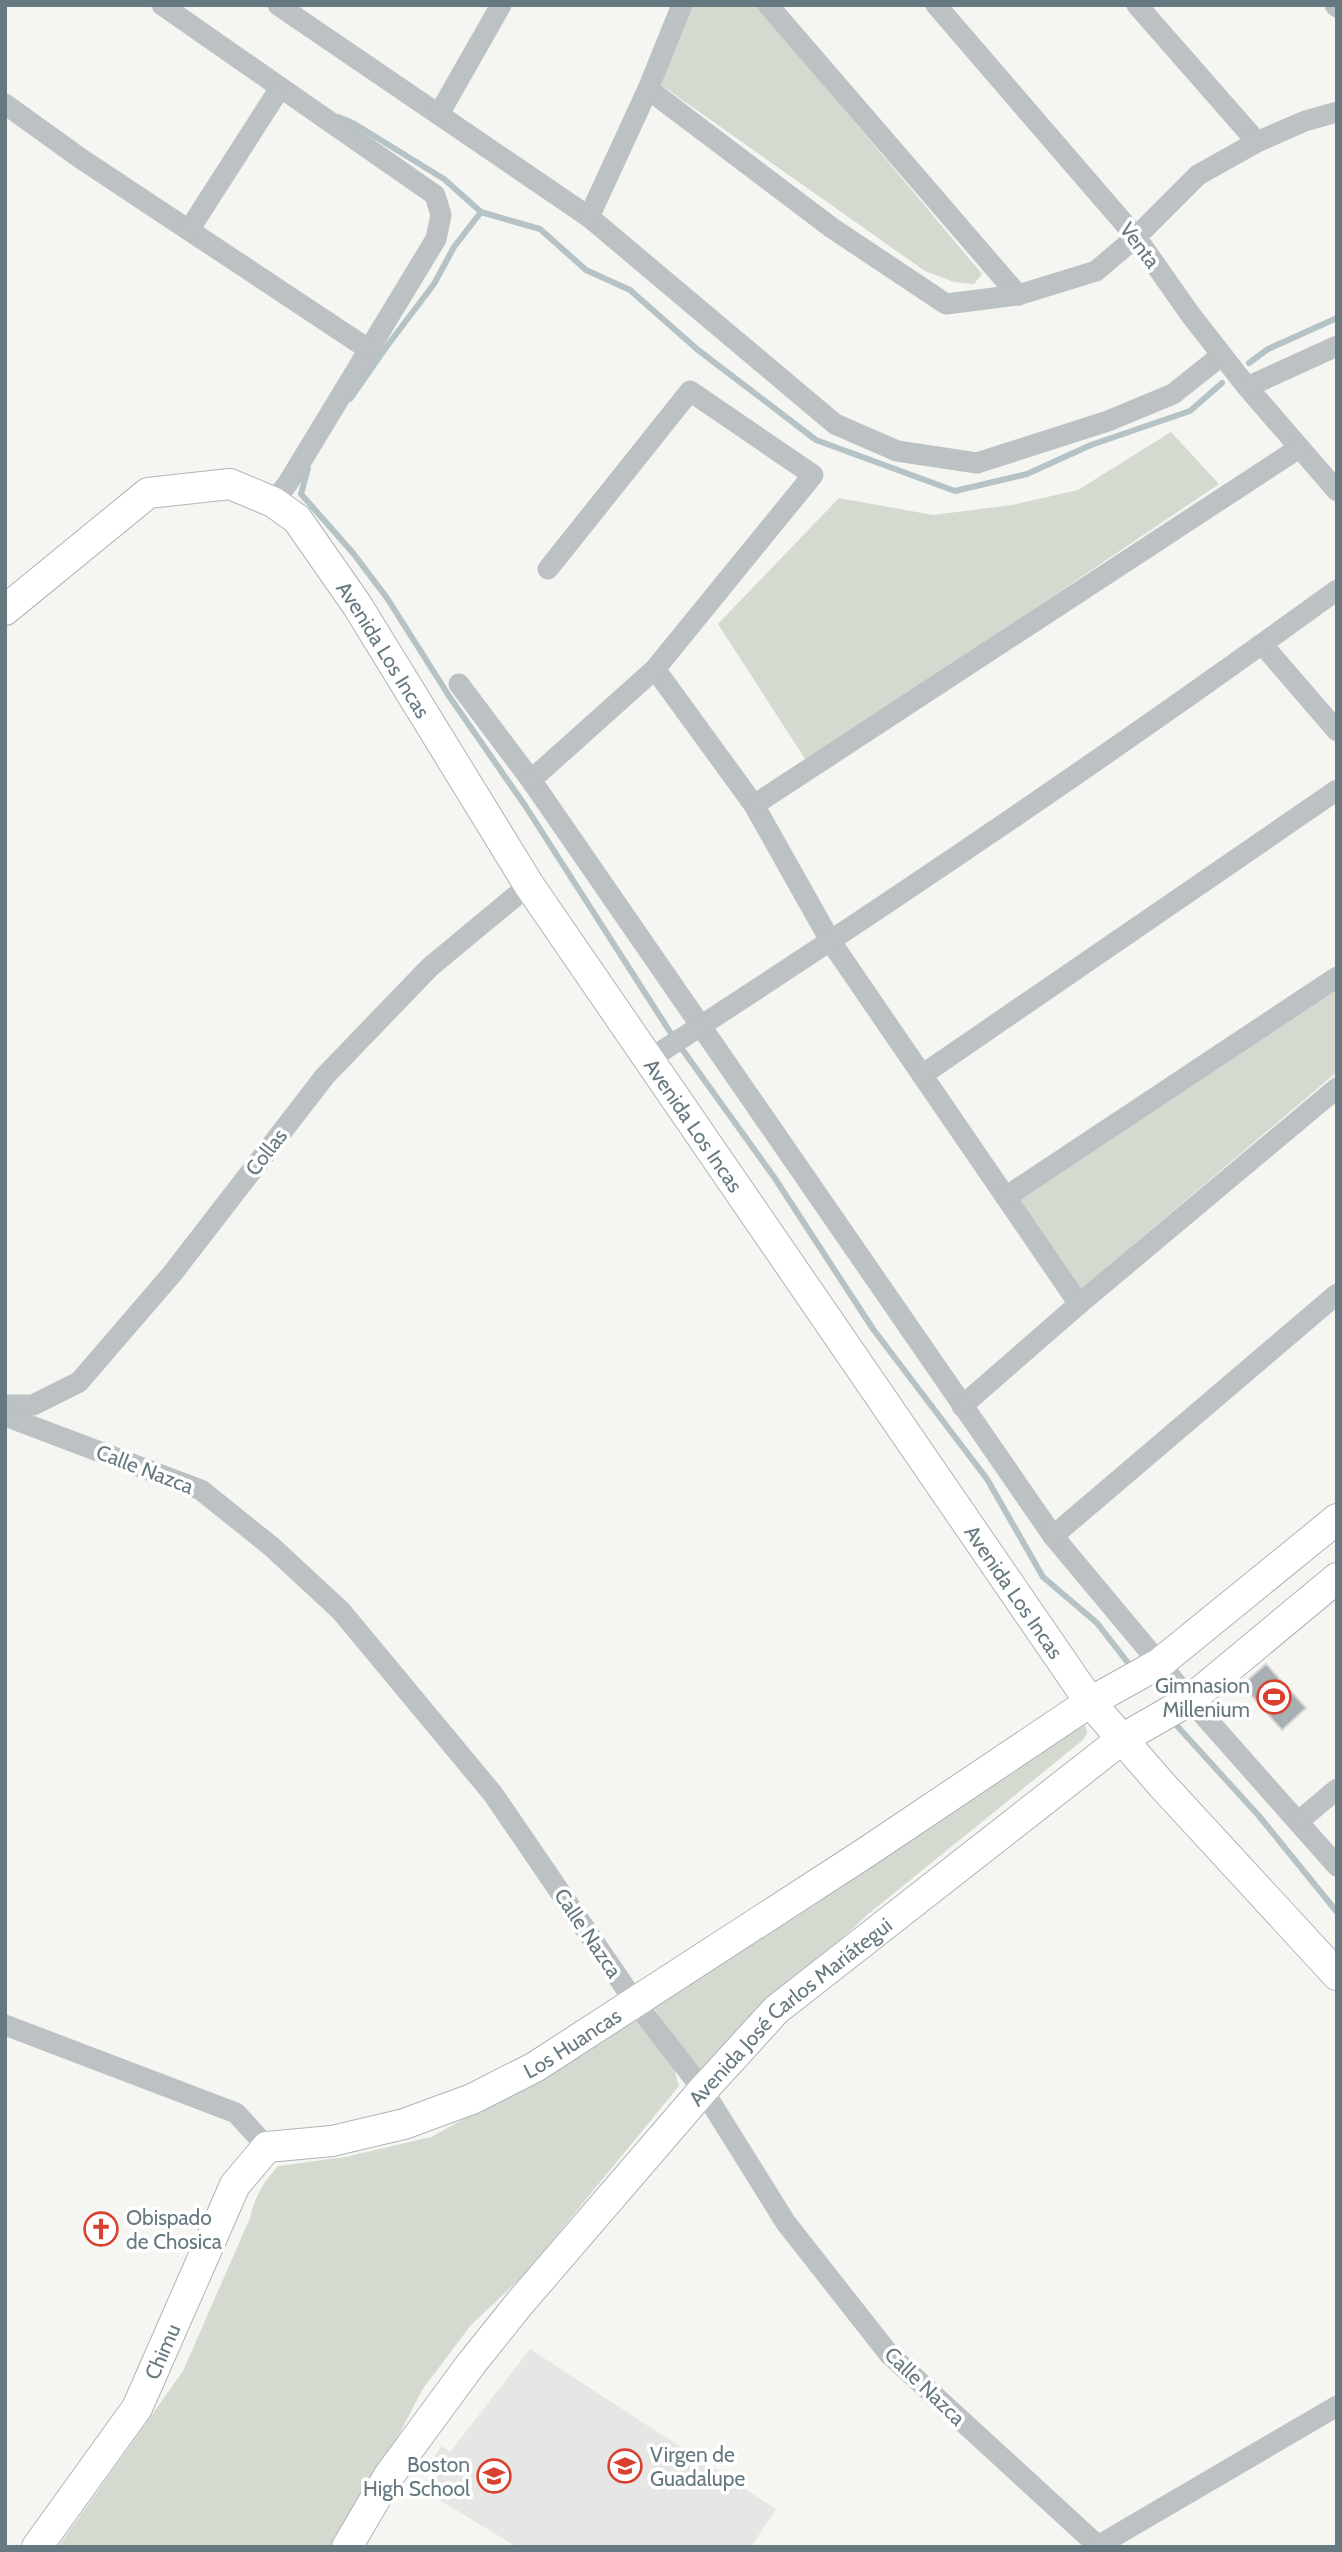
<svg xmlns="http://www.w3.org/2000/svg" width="1342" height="2552" font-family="Cabin,sans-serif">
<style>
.built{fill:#e6e6e5}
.green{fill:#d5dad1}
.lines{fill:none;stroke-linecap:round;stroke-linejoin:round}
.stream{stroke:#b5c3c6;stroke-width:6}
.building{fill:#a6afb2;stroke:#d7d6d4;stroke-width:2}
.secondary-casing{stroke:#aeb5b8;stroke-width:32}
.street{stroke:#bcc1c3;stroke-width:21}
.secondary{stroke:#fff;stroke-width:30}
.labels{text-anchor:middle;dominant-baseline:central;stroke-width:7;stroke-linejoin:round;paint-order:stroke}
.street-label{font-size:21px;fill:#667981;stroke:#fff}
.poi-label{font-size:21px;fill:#667981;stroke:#fff;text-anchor:end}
</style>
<rect width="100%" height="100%" fill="#f5f5f2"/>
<path class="built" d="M 530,2349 L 776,2509 L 751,2547 L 517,2547 L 421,2489 L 441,2463 L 434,2457 L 442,2446 L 450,2452 Z"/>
<g class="green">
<path d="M 690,5 L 757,5 L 982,274 L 974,284 L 954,282 L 925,271 L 661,85 Z"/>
<path d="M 1171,432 L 1219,484 L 807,762 L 718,624 L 839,498 L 933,515 L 1012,505 L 1078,490 Z"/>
<path d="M 1337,989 L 1337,1072 L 1081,1289 L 1017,1197 Z"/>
<path d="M 1085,1723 L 1087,1733 L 1083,1740 L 867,1915 L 698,2074 L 642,1990 Z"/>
<path d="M 627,2016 L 645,2025 L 674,2068 L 679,2086 L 524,2275 L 471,2325 L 422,2390 L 341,2547 L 58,2547 L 183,2371 L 250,2218 C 255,2196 263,2183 278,2166 L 345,2157 L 431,2137 L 513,2092 Z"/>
</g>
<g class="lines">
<g class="stream">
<path d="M 338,117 L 353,123 L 444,179 L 481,212 L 540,229 L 586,270 L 630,290 L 698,350 L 816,440 L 955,491 L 1027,474 L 1091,445 L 1190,411 L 1222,383"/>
<path d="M 1249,363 L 1268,349 L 1337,318"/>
<path d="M 350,399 L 387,346 L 434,284 L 454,247 L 481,212"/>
<path d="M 308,468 L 301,494 L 353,553 L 387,598 L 449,696 L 526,807 L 672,1035"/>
<path d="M 682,1049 L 774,1177 L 873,1329 L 987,1479 L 1043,1577 L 1097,1623 L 1132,1668"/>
<path d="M 1178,1727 L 1259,1816 L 1337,1912"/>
</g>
</g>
<path class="building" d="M 1266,1664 L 1306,1708 L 1282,1730 L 1242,1685 Z"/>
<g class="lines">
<defs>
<g id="secondary">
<path id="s1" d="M 5,610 L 148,493 L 230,484 L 273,502 L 297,519 L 357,605 L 529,885 L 1090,1702 L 1162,1785 L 1337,1975"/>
<path id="s2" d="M 37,2547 L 137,2408 L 235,2185 L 267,2147 L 332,2141 L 404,2124 L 472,2099 L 535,2067 L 865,1853 L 1090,1702 L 1160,1663 L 1337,1519"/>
<path id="s3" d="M 347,2547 L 388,2477 L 471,2364 L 519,2304 L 703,2090 L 776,2010 L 1122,1739 L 1190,1700 L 1337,1578"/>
</g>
</defs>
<use href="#secondary" class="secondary-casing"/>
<g class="street">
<path d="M 162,5 L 435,195 L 441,215 L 436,239 L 288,483 L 273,502"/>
<path d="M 278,5 L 589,217 L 835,424 L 897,451 L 977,463 L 1108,421 L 1173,394 L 1222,355"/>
<path d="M 768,5 L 1018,295"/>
<path d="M 936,5 L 1136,237 L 1190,314 L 1247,387 L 1337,491"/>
<path d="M 1137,5 L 1257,142"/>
<path d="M 1335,5 L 1337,7"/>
<path d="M 648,89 L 832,228 L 946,304 L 1018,295 L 1096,271 L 1136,237 L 1198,175 L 1257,142 L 1305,121 L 1337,112"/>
<path d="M 5,104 L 80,158 L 368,349"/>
<path d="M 439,114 L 501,5"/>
<path d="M 589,217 L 648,89 L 682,5"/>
<path d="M 189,230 L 280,88"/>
<path d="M 1247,387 L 1337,346"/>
<path d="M 1262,644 L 1337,731"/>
<path d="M 655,669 L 754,805 L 831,942 L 1079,1304"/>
<path d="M 459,684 L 531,780 L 1053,1536 L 1190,1700 L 1337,1866"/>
<path d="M 531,780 L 655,669 L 813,475 L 690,391 L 548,569"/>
<path d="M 754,805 L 1299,448"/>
<path d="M 648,1060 C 882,909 1112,753 1337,590"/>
<path d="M 922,1075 L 1337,790"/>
<path d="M 1007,1196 L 1337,977"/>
<path d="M 5,1405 L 33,1405 L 79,1382 L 172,1274 L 325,1076 L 430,967 L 529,885"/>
<path d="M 962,1406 L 1079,1304 L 1337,1088"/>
<path d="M 5,1416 L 201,1490 L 272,1547 L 341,1611 L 493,1794 L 635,2002 L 703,2090 L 786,2223 L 889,2354 L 1097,2545"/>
<path d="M 1053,1536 L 1337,1294"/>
<path d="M 1299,1821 L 1337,1789"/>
<path d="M 5,2025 L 236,2113 L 267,2147"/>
<path d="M 1096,2547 L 1337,2406"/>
</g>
<use href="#secondary" class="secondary"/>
</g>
<defs>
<symbol id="stadium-ring" viewBox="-11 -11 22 22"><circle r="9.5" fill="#fff" stroke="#d9402e" stroke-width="1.5"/><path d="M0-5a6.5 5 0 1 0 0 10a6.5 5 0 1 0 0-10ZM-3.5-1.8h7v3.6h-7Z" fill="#d9402e"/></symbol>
<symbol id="church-ring" viewBox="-11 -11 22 22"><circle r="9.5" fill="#fff" stroke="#d9402e" stroke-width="1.5"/><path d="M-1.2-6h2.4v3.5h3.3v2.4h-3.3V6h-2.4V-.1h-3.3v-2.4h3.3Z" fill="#d9402e"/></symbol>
<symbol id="school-ring" viewBox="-11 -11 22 22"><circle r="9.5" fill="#fff" stroke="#d9402e" stroke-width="1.5"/><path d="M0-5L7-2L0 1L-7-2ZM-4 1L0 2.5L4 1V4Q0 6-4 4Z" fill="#d9402e"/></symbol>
</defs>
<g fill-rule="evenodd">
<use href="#stadium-ring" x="1255" y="1678" width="38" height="38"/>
<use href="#church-ring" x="82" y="2210" width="38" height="38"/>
<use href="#school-ring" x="606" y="2447" width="38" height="38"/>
<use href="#school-ring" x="475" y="2457" width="38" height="38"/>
</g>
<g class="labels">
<g class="street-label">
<text transform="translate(1140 245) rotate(53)">Venta</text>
<text stroke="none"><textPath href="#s1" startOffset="500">Avenida Los Incas</textPath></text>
<text stroke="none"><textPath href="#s1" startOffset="1068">Avenida Los Incas</textPath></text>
<text transform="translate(266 1152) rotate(-52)">Collas</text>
<text transform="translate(145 1469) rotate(21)">Calle Nazca</text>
<text stroke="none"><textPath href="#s1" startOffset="1634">Avenida Los Incas</textPath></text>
<text transform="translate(588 1933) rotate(56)">Calle Nazca</text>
<text stroke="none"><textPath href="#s3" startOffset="698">Avenida José Carlos Mariátegui</textPath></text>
<text stroke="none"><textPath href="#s2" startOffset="791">Los Huancas</textPath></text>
<text stroke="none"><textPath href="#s2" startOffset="233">Chimu</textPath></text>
<text transform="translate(925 2386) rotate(44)">Calle Nazca</text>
</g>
<g class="poi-label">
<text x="1250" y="1685">Gimnasion<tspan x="1250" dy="24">Millenium</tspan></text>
<text x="126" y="2217" text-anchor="start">Obispado<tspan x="126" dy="24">de Chosica</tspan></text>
<text x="650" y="2454" text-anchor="start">Virgen de<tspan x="650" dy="24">Guadalupe</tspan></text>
<text x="470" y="2464">Boston<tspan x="470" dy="24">High School</tspan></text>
</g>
</g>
<rect width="1342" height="2552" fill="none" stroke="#667981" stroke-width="14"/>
</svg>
